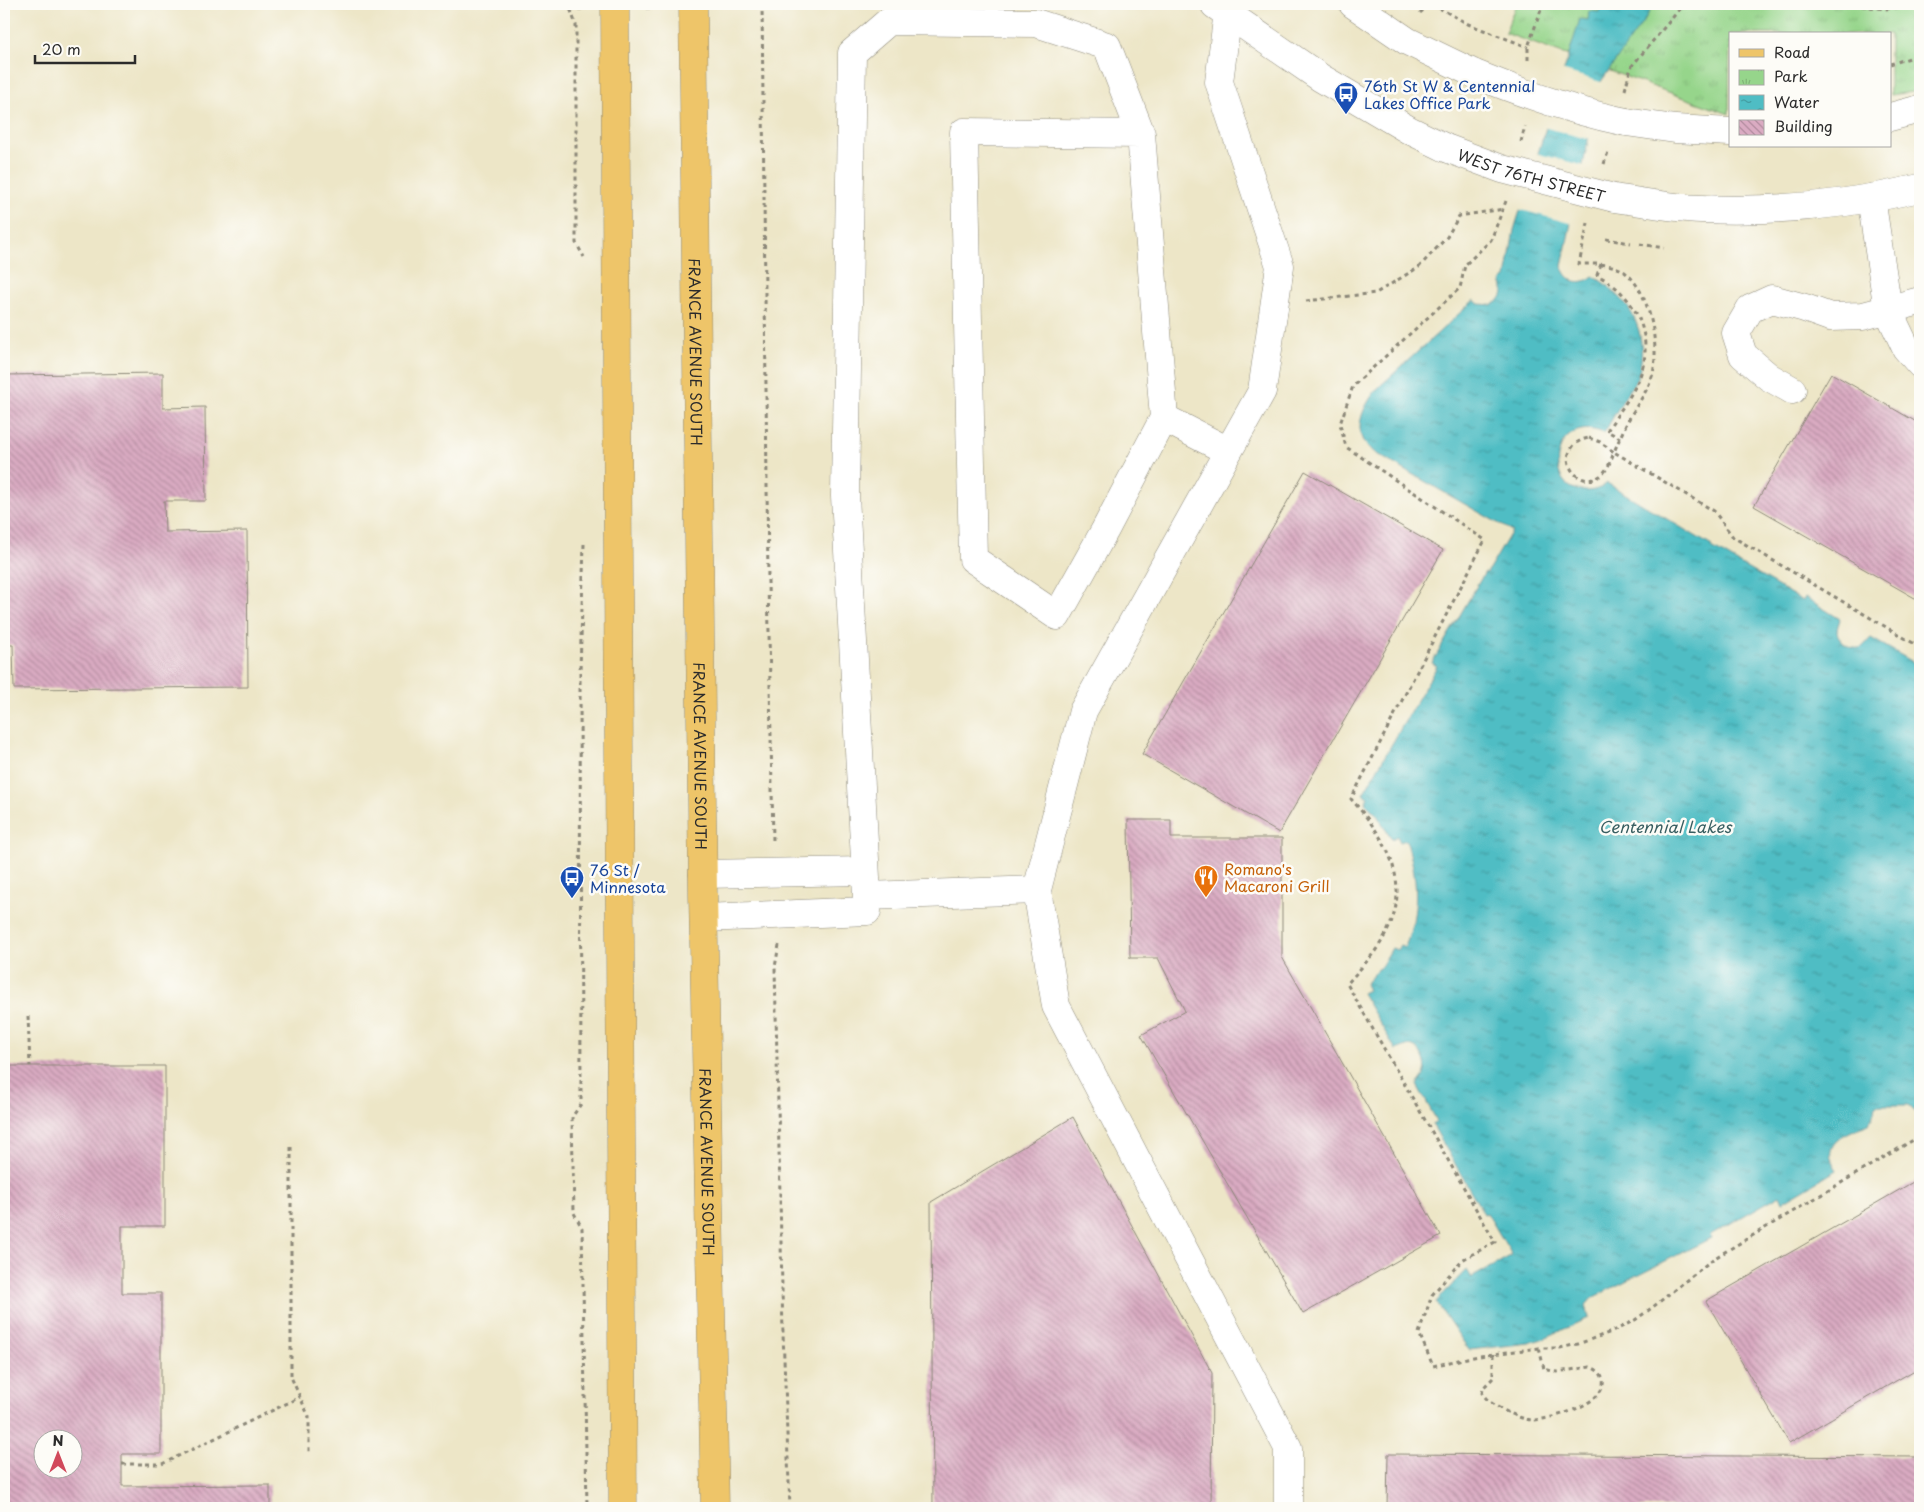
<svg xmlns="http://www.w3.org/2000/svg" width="1924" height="1512" font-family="'Playpen Sans',sans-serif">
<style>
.park{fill:url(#park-tufts);stroke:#60805b}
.water{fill:url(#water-ripples);stroke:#3d7478}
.pier{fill:#ede6c7}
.building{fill:url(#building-back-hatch);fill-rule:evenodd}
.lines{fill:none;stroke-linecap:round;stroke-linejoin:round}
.minor-casing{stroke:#8c8879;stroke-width:29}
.major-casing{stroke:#8c8879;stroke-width:29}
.path{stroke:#8c8879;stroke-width:3;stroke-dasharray:4 4;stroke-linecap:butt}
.minor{stroke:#fff;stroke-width:28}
.major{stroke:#eec569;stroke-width:28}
.minor-bridge-casing{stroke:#8c8879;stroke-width:29;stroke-linecap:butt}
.minor-bridge{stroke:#fff;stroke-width:28}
.labels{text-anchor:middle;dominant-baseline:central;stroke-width:5;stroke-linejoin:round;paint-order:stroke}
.transit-label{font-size:15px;fill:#164399;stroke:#fdfcf7;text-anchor:start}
.street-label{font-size:15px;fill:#2b2b2b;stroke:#fdfcf7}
.food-label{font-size:15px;fill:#c56008;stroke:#fdfcf7;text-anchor:start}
.water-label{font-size:16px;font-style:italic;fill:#385e61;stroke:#fdfcf7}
</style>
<defs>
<pattern id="park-tufts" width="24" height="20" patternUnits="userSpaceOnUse" patternTransform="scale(1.25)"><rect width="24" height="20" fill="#96d58b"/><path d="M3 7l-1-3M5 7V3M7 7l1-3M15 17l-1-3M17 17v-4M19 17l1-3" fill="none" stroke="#81b778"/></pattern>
<pattern id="water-ripples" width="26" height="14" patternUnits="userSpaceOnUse" patternTransform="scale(1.25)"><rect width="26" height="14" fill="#4fbdc4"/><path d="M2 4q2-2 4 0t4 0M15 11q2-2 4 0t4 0" fill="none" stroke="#429a9f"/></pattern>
<pattern id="building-back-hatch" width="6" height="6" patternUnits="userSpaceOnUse" patternTransform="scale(1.25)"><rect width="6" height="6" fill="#daabc2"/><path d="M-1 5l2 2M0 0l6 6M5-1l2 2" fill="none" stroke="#b18b9e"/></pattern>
</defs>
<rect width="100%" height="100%" fill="#fdfcf7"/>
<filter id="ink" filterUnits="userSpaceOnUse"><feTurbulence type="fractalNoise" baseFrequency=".02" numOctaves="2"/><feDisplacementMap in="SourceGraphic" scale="10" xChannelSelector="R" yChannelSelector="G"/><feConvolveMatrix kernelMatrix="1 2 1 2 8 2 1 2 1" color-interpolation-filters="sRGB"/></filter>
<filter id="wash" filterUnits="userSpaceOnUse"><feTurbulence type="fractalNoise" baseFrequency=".0096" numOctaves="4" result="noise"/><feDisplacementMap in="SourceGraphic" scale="20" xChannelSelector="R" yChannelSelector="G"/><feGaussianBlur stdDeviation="1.12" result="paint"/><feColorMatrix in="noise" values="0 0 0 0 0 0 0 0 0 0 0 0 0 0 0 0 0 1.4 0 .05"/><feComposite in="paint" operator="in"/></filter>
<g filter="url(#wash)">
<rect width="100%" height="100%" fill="#ede6c7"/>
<path class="park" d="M 1516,4 L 1920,4 L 1920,91 L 1890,95 L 1890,34 L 1730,34 L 1729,114 L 1505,33 Z"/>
<path class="water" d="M 1601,4 L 1654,4 L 1645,19 L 1600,83 L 1562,266 C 1565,281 1581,287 1593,276 C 1629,297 1649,330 1639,373 C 1638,379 1633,385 1629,390 C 1621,404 1612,419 1604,433 C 1552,412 1541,490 1585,491 C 1593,491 1601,489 1607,483 L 1712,546 L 1712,548 L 1803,601 L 1805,597 L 1840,619 C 1839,623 1837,627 1837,631 C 1838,641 1851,652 1862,647 C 1865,645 1868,640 1871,638 L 1920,666 L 1920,1116 L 1908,1105 L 1877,1105 L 1869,1124 C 1848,1132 1817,1143 1837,1170 L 1783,1202 L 1780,1195 L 1710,1235 L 1711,1238 L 1592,1298 L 1586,1305 L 1589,1318 L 1542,1339 L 1529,1343 L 1469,1350 L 1436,1302 L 1466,1270 L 1471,1278 L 1512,1255 L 1487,1213 L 1484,1214 L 1432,1124 L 1437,1121 L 1417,1085 C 1420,1081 1424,1077 1425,1072 C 1428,1061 1419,1045 1407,1046 C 1403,1047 1399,1049 1396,1050 L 1362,993 L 1368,990 L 1365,984 L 1382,965 L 1392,948 L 1397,950 L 1400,945 L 1405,947 C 1420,911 1418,876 1406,840 L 1400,842 L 1397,836 L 1392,839 L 1377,815 L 1365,803 L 1368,797 L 1363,794 L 1437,666 L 1432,663 L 1485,572 L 1487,573 L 1512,531 L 1375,453 C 1371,449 1366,445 1363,441 C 1354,423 1367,401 1378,388 L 1474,300 L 1479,304 L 1492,305 C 1502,300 1506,292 1501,281 L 1506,278 L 1514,230 L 1580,19 L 1588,20 L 1589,11 L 1599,12 Z"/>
<g class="pier">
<path d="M 1561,70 L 1604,83 L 1591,140 L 1543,127 Z"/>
<path d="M 1535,153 L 1585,166 L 1573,224 L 1518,209 Z"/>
</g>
<g id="blocks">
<g class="building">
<path d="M 163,373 L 163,408 L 205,407 L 206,501 L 164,501 L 165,532 L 247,531 L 248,687 L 14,689 L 13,645 L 4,645 L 4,375 Z"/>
<path d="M 1831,373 L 1920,424 L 1920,601 L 1754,506 Z"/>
<path d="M 1305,471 L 1443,550 L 1279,833 L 1142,754 Z"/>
<path d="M 1128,820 L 1171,820 L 1171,838 L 1282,838 L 1282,957 L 1441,1236 L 1303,1314 L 1141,1035 L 1185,1011 L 1158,958 L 1130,958 Z"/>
<path d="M 4,1066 L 165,1066 L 165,1226 L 122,1226 L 122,1293 L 161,1293 L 161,1454 L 122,1454 L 122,1486 L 270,1485 L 270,1508 L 4,1508 ZM 42,1440 L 72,1440 L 72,1470 L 42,1470 Z"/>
<path d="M 1073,1117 L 1212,1373 L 1211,1508 L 933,1508 L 931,1202 Z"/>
<path d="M 1920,1178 L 1920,1367 L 1789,1443 L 1706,1301 Z"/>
<path d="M 1388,1454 L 1920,1457 L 1920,1508 L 1387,1508 Z"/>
</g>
</g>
</g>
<g filter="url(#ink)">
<use href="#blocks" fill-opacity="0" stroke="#8c8879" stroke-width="1"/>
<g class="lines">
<defs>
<g id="minor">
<path d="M 1229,4 L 1219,82 L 1280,266 L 1262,391 L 1083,711 L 1037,890 L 1056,1006 L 1288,1448 L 1288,1508"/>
<path d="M 1353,4 L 1407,41 L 1475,74"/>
<path d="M 1215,5 L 1321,78 L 1409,130 L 1446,148"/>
<path d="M 1890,117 L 1920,109"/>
<path d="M 1626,122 L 1675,129 L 1730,132"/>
<path d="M 1614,198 C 1643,202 1672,208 1701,209 C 1775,212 1848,205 1920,188"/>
<path d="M 1871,198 L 1888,310 L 1906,348 L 1920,364"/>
<path d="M 1792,390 L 1769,377 L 1743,355 L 1736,333 L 1750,309 L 1772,299 L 1805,308 L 1830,317 L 1863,316 L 1920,301"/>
<path d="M 1164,418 L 1228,451"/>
<path d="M 703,874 L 865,871"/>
<path d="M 1037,890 L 867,896 L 845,496 L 852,53 L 889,21 L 1036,23 L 1107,46 L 1141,134 L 1164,418 L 1105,530 L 1057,616 L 973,559 L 964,132 L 1141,134"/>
<path d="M 704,918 L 867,911"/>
</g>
<g id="major">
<path d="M 615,4 L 623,1508"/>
<path id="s1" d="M 693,4 L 703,895 L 715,1508"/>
</g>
</defs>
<use href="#minor" class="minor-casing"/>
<use href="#major" class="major-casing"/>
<g class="path">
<path d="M 565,4 L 570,8 L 576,25 L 576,243 L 584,257"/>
<path d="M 762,4 L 768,581 L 773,841"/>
<path d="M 1432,4 L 1468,24 L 1528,47"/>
<path d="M 1846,4 L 1885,9 L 1920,5"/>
<path d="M 723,6 L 757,4"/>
<path d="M 646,8 L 662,7"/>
<path d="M 570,9 L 584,9"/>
<path d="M 1420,13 L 1430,4"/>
<path d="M 1528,60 L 1528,47 L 1543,4"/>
<path d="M 1890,64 L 1920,55"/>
<path d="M 1625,90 L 1631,67 L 1684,4"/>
<path d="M 1521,142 L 1525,126"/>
<path d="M 1604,164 L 1609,149"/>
<path d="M 1506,201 L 1491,240 L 1465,265 L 1460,288 L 1353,386 L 1340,424 L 1346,447 L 1485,540 L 1351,799 C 1387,839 1415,886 1383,939 C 1374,955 1359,970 1347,984 L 1495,1242 L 1462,1260 L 1432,1295 L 1419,1333 L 1433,1366 L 1467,1358 L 1493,1354 L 1539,1348 L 1560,1348 L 1578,1344 L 1614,1331 L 1635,1320 L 1653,1307 L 1713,1259 L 1920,1136"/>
<path d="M 1588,223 L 1579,264 C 1592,264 1608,263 1620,269 C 1649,285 1660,344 1653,373 C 1649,389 1638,403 1630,417 C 1624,428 1619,440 1614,452 L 1714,511 L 1733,537 L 1920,647"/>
<path d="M 1606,239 L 1631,243"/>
<path d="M 1640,244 L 1664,248"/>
<path d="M 1601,264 L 1597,275 C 1638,296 1658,342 1636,385 C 1628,401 1616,416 1607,431 L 1620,438"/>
<path d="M 1306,301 L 1376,293 L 1419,267 L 1447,237 L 1459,216 L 1504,209"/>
<path d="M 1589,438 L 1600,442 L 1614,452 C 1611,460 1608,470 1600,476 C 1585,486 1568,474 1568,457 C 1571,445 1578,440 1589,438 Z"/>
<path d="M 584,544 L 580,670 L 581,1104 L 572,1117 L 574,1213 L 582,1228 L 587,1508"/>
<path d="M 779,945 L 775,967 L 783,1334 L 790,1508"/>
<path d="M 28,1016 L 30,1066"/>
<path d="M 291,1147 L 291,1377 L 309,1417 L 309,1454"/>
<path d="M 1493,1354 L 1493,1378 L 1484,1387 L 1482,1393 C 1487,1401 1494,1405 1503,1410 C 1512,1414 1521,1419 1532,1420 C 1550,1420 1607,1404 1603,1380 C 1602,1373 1596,1369 1590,1367 L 1557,1372 L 1544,1369 L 1539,1348"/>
<path d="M 122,1464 L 162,1464 L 300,1397"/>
</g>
<use href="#minor" class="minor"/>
<use href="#major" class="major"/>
<defs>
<g id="minor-bridge">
<path d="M 1475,74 C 1524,94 1573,111 1626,122"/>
<path id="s2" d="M 1446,148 L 1502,169 L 1614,198"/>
</g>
</defs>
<use href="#minor-bridge" class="minor-bridge-casing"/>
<use href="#minor-bridge" class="minor-bridge"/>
</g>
</g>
<defs>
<symbol id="bus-pin" viewBox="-11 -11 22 30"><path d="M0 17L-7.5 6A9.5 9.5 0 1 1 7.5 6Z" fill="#1a4fb4" stroke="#fdfcf7"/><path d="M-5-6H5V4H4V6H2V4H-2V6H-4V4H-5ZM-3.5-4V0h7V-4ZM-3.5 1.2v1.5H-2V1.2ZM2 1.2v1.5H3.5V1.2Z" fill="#fff"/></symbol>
<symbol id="restaurant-pin" viewBox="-11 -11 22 30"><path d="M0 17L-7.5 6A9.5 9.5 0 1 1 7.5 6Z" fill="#e8710a" stroke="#fdfcf7"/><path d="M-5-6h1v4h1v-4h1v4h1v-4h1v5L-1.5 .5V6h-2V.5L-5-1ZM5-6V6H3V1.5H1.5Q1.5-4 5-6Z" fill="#fff"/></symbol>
</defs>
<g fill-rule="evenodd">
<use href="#bus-pin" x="1332" y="80" width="28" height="38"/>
<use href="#restaurant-pin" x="1192" y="863" width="28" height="38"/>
<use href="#bus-pin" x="558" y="864" width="28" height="38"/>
</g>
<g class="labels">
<g class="transit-label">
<text x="1364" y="85">76th St W &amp; Centennial<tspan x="1364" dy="17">Lakes Office Park</tspan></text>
<text x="590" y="869">76 St /<tspan x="590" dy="17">Minnesota</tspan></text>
</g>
<g class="street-label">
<text stroke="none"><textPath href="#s2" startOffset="90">WEST 76TH STREET</textPath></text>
<text stroke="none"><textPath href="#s1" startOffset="348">FRANCE AVENUE SOUTH</textPath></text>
<text stroke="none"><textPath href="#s1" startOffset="752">FRANCE AVENUE SOUTH</textPath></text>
<text stroke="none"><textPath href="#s1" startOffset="1158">FRANCE AVENUE SOUTH</textPath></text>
</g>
<g class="food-label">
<text x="1224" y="868">Romano's<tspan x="1224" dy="17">Macaroni Grill</tspan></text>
</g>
<g class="water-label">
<text x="1665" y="826">Centennial Lakes</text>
</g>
</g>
<rect width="1924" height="1512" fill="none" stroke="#fdfcf7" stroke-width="20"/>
<rect x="1729" y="32" width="162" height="115" fill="#fdfcf7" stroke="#a9a8a5"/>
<rect x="1739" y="49" width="25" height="8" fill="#eec569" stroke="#a9a8a5"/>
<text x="1774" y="58" font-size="15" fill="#2b2b2b">Road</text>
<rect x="1739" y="70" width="25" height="15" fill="url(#park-tufts)" stroke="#a9a8a5"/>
<text x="1774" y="82" font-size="15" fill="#2b2b2b">Park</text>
<rect x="1739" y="95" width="25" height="15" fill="url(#water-ripples)" stroke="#a9a8a5"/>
<text x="1774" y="108" font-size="15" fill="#2b2b2b">Water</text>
<rect x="1739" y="120" width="25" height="15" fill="url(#building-back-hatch)" stroke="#a9a8a5"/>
<text x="1774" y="132" font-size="15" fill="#2b2b2b">Building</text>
<g transform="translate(58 1454)"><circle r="24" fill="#fdfcf7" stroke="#a9a8a5"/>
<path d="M0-4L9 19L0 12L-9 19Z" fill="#d1495b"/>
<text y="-8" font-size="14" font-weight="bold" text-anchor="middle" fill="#2b2b2b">N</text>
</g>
<path d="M35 55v8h100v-8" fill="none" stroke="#2b2b2b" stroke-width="2.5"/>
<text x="42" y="55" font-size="15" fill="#2b2b2b" stroke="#fdfcf7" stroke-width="4" paint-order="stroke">20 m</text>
</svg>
